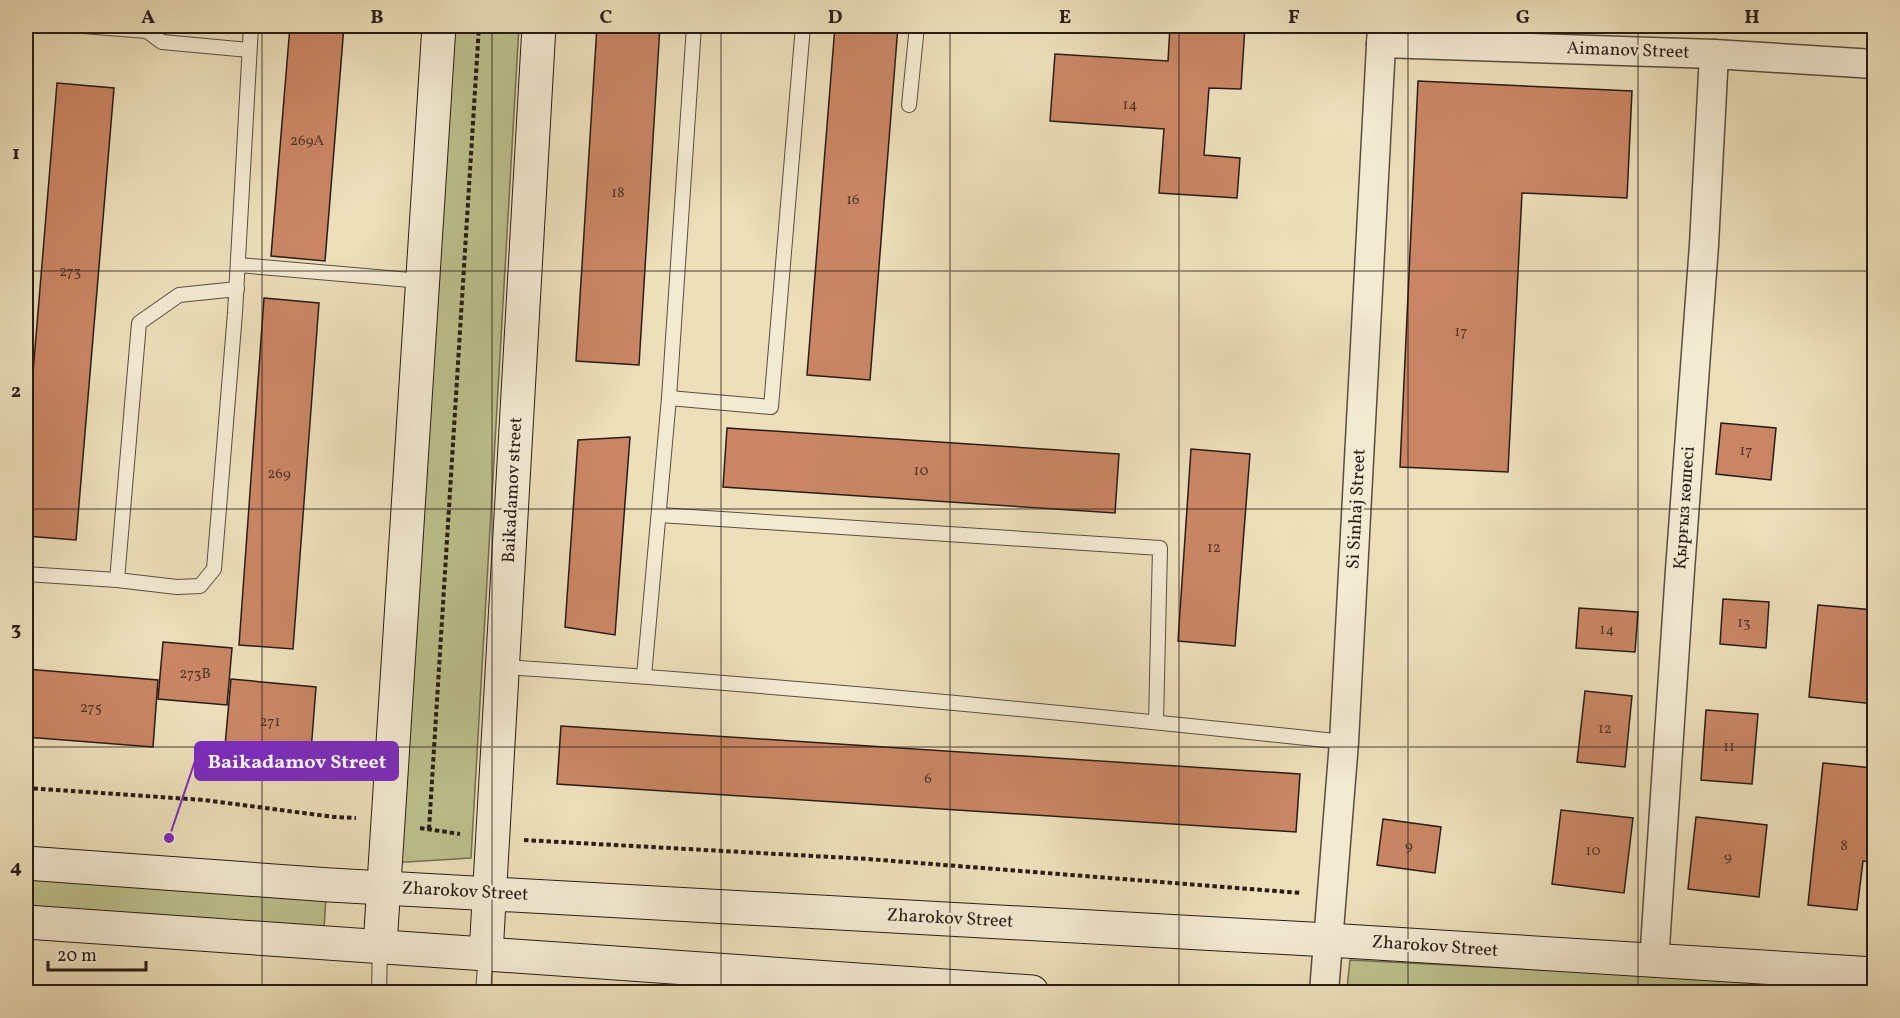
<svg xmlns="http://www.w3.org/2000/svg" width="1900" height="1018" font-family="Vollkorn,serif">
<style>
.green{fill:#bcc18d;stroke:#726e52;stroke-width:1.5}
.building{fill:#ca8664;stroke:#281c17;stroke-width:1.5}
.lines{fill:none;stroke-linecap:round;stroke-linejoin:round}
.lane-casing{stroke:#594d40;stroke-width:16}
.street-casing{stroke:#594d40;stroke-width:31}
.secondary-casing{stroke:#281c17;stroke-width:35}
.path{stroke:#281c17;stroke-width:4;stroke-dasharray:4.5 3;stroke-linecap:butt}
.lane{stroke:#f3ead2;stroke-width:14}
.street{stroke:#f3ead2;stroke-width:28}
.secondary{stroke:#f3ead2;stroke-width:33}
.grid{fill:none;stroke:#281c17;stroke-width:1.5;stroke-opacity:0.55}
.labels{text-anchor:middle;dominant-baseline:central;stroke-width:4.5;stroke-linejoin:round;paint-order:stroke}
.number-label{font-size:15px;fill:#50362a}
.street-label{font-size:18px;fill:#281c17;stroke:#f3ead2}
.leader{fill:none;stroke:#7b2cbf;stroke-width:2}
.callout-dot{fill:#7b2cbf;stroke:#f3ead2;stroke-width:2}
.callout{fill:#7b2cbf;stroke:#7b2cbf;stroke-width:2}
.callout-label{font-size:20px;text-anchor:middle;font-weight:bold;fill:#fff}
.neatline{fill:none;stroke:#281c17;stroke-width:2}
.grid-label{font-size:20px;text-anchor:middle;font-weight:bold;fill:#281c17}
</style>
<rect width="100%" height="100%" fill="#ecdfba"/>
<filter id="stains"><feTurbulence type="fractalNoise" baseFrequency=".00333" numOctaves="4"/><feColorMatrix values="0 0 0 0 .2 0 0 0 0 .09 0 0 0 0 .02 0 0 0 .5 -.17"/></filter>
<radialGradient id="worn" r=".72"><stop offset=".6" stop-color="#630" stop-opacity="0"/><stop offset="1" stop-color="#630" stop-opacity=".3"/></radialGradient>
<g class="green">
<path d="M 450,26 L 519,26 L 471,858 L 391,863 Z"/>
<path d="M 26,876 L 326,897 L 324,929 L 26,908 Z"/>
<path d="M 1350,960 L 1874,987 L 1874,992 L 1417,992 L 1355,989 L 1347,988 Z"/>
</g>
<g class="building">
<path d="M 290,26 L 344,26 L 325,261 L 271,256 Z"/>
<path d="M 597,26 L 660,26 L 639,365 L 576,361 Z"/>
<path d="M 835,26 L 898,26 L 870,380 L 807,375 Z"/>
<path d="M 1170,26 L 1245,26 L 1241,89 L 1209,88 L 1204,155 L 1240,158 L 1237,198 L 1159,193 L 1164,129 L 1050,121 L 1055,54 L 1168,61 Z"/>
<path d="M 1418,81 L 1632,91 L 1627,198 L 1522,193 L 1508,472 L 1400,467 Z"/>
<path d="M 57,83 L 114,88 L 76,540 L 26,536 L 26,457 Z"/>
<path d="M 264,298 L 319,303 L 293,649 L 239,645 Z"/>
<path d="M 1721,423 L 1776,428 L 1771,480 L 1716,474 Z"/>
<path d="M 727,428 L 1119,454 L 1115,513 L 723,487 Z"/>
<path d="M 630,437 L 615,635 L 565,627 L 578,440 Z"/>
<path d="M 1191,449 L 1250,454 L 1235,646 L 1178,641 Z"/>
<path d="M 1723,599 L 1769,602 L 1766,648 L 1720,644 Z"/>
<path d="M 1818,605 L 1874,610 L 1874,704 L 1809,697 Z"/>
<path d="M 1579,608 L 1638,612 L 1635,652 L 1576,648 Z"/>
<path d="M 163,642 L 232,648 L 227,705 L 158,699 Z"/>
<path d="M 26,669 L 158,680 L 153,747 L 26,737 Z"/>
<path d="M 231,679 L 316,687 L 310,764 L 224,757 Z"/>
<path d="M 1585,691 L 1632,696 L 1625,767 L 1577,762 Z"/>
<path d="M 1706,710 L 1758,714 L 1752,784 L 1701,780 Z"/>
<path d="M 561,726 L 1300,774 L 1296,832 L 557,784 Z"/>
<path d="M 1823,763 L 1873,768 L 1867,831 L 1874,832 L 1874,862 L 1863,861 L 1857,910 L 1808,905 Z"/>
<path d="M 1561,810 L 1633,818 L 1624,893 L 1552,884 Z"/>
<path d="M 1696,817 L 1767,825 L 1759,897 L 1688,889 Z"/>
<path d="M 1383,819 L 1441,827 L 1435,873 L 1377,865 Z"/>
</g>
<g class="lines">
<defs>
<g id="lane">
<path d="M 83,26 L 147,31"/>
<path d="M 147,26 L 147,31 L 162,42 L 249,50"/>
<path d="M 909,105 L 917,26"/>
<path d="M 238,265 L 422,281"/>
<path d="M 669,398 L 771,407 L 803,26"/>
<path d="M 660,515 L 1160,548 L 1156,722"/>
<path d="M 26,574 L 117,580 L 177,587 L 200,586 L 214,569 L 235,313 L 251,26"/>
<path d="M 117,580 L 139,323 L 179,295 L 237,289"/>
<path d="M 503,667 C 784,685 1064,712 1344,742"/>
<path d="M 644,676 L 669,398 L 694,26"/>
<path d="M 379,992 L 380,946"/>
<path d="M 483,992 L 486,954"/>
</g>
<g id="street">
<path d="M 1381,43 L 1714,54 L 1874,64"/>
<path d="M 1654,962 L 1680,570 L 1704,245 L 1714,54"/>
<path d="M 1324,992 L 1344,742 L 1382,26"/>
</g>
<g id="secondary">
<path d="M 26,863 L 330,885 L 1328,940 L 1874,974"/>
<path d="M 26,922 L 1032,992"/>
<path d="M 380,946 L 439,26"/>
<path d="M 486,954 L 539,26"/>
</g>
</defs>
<use href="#lane" class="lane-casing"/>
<use href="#street" class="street-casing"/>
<use href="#secondary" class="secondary-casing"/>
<g class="path">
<path d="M 26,788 L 204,800 L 334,817 L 356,818"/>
<path d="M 420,828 L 460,834"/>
<path d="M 429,829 L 479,26"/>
<path d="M 524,840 L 868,859 L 1301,893"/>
</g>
<use href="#lane" class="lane"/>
<use href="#street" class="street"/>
<use href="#secondary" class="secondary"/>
</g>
<path class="grid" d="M 262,26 L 262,992M 492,26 L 492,992M 721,26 L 721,992M 950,26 L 950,992M 1179,26 L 1179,992M 1408,26 L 1408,992M 1638,26 L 1638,992M 26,271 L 1874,271M 26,509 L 1874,509M 26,747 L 1874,747"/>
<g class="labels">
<g class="number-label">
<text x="1130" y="105">14</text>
<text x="307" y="141">269А</text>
<text x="618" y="193">18</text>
<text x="853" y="200">16</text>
<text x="70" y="272">273</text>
<text x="1461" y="332">17</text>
<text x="1746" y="451">17</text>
<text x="921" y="471">10</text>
<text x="279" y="474">269</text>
<text x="1214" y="548">12</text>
<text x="1744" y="623">13</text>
<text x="1607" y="630">14</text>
<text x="195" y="674">273В</text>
<text x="91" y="708">275</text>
<text x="270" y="722">271</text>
<text x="1605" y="729">12</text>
<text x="1729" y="747">11</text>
<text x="928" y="779">6</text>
<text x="1409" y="846">9</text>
<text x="1844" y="846">8</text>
<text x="1593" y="851">10</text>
<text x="1728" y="857">9</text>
</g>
<g class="street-label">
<text transform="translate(1628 51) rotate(2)">Aimanov Street</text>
<text transform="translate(513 490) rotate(-87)">Baikadamov street</text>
<text transform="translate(1685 508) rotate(-86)">Қырғыз көшесі</text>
<text transform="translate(1357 509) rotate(-87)">Si Sinhaj Street</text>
<text transform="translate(465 892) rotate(3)">Zharokov Street</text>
<text transform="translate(950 919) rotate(3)">Zharokov Street</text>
<text transform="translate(1435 947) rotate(4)">Zharokov Street</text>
</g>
</g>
<path class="leader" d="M169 838L195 761"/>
<circle class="callout-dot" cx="169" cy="838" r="6"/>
<rect class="callout" x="195" y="742" width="203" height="38" rx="6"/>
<g class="callout-label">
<text x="297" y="768">Baikadamov Street</text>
</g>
<rect width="1900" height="1018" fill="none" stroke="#ecdfba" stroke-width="66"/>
<path d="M48 961v9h98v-9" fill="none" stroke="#281c17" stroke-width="3"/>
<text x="57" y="961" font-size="18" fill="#281c17" stroke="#f3ead2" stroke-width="4.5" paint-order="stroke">20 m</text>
<rect x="33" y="33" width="1834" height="952" class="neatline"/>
<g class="grid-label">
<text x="148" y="23">A</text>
<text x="377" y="23">B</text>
<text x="606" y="23">C</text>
<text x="835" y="23">D</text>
<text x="1065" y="23">E</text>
<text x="1294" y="23">F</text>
<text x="1523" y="23">G</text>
<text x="1752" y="23">H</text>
<text x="16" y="159">1</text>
<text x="16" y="397">2</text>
<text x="16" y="635">3</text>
<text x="16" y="873">4</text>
</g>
<rect width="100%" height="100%" filter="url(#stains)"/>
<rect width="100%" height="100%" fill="url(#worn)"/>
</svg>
